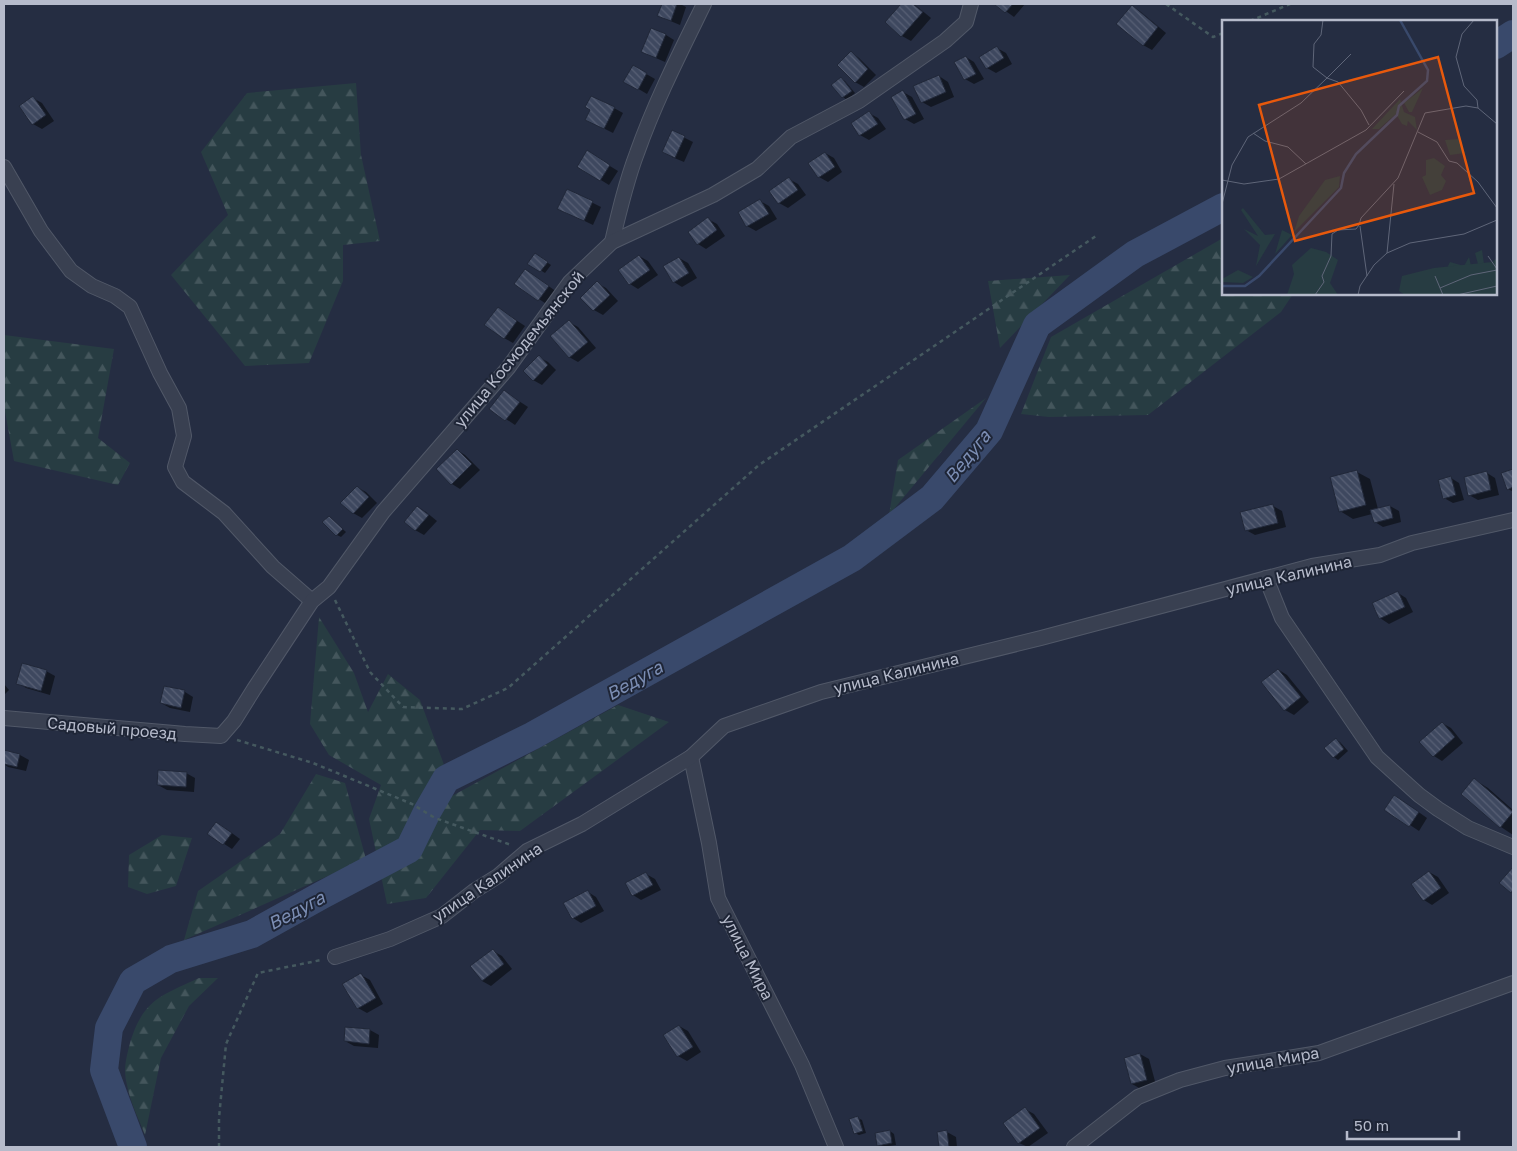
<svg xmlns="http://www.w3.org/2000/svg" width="1517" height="1151" font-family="'Golos Text',sans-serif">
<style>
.forest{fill:url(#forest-firs)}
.shadow{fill:#0007}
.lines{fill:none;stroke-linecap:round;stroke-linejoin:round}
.river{stroke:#39496b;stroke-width:28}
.building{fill:url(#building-back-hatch);stroke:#202738}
.minor-casing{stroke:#515868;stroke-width:16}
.path{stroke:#45595f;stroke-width:2.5;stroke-dasharray:4 4;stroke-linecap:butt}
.minor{stroke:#394051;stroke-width:14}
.labels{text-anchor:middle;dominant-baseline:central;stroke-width:4;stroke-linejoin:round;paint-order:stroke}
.street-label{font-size:16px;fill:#b6bbcb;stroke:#1e2536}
.water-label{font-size:18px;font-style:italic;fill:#7c8eb4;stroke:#1e2536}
.inset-river{fill:none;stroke:#39496b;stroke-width:2.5}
.inset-road{fill:none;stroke:#5f6679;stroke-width:1}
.view{fill:#e8590c;fill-opacity:0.15;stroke:#e8590c;stroke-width:2.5}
.inset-edge{fill:none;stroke:#b6bbcb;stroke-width:2.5}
</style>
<defs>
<pattern id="forest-firs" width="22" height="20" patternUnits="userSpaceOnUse" patternTransform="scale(1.25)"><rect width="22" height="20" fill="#273c42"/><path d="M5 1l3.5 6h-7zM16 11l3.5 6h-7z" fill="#44565c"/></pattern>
<pattern id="building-back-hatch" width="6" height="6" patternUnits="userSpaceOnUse" patternTransform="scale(1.25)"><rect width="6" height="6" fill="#3e485f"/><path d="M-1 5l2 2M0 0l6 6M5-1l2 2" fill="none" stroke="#586075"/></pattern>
</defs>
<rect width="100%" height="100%" fill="#252d42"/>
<g class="forest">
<path d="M 356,83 L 361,155 L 380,241 L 343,245 L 343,281 L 309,363 L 245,366 L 171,275 L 228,215 L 201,152 L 247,93 Z"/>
<path d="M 1223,238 L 1223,294 L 1293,294 L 1281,312 L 1148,415 L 1049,417 L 1021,414 L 1051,337 Z"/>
<path d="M 1070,275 L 1000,348 L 988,281 Z"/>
<path d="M 4,335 L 114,349 L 98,438 L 130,463 L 118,485 L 14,461 L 4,406 Z"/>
<path d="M 986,398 L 889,515 L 898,460 Z"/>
<path d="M 319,617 L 354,673 L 368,712 L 388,674 L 420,700 L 443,762 L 452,796 L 618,705 L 669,722 L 520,831 L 480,830 L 426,898 L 387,904 L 369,819 L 381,785 L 329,755 L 310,724 Z"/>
<path d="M 316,774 L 345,783 L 366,859 L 184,940 L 198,891 L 280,834 Z"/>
<path d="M 162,835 L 192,838 L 176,886 L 147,894 L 128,887 L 129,855 Z"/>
<path d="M 199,978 L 218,978 L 189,1006 L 161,1058 L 145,1135 C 139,1119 130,1102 127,1085 C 123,1069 126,1059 130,1043 C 143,1000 160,996 199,978 Z"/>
</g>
<g class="shadow">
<path d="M 663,4 L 680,4 L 686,7 L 680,25 L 668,20 L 659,15 Z"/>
<path d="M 903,4 L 914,4 L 931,18 L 911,41 L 902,36 L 887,22 Z"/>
<path d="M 996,4 L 1025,4 L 1014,17 Z"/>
<path d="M 1132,7 L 1141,12 L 1166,33 L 1152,50 L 1143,45 Z"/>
<path d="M 666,35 L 674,40 L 665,62 L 642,52 Z"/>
<path d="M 997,48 L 1006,53 L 1012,64 L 996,73 L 987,68 Z"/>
<path d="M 851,52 L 859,58 L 876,75 L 864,87 L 855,82 Z"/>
<path d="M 966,57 L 974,62 L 984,79 L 974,84 L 965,79 Z"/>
<path d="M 634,67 L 655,79 L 647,94 L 625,81 Z"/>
<path d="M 939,76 L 948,82 L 954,97 L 931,107 L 922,102 Z"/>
<path d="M 841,79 L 845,81 L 855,93 L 847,100 L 843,97 Z"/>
<path d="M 903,92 L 912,97 L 924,119 L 914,124 L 905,119 Z"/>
<path d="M 33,98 L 42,103 L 54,121 L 42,129 L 33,124 Z"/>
<path d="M 614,108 L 623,113 L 613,133 L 595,124 L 591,110 Z"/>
<path d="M 869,113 L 878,118 L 886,129 L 869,140 L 860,135 Z"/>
<path d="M 673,132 L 693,142 L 684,162 L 672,157 Z"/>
<path d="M 587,152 L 618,171 L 609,185 L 578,166 Z"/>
<path d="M 825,153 L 834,158 L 842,172 L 828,182 L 819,177 Z"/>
<path d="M 789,179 L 798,184 L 806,195 L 788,208 L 779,203 L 771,192 Z"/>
<path d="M 567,190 L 601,207 L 593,225 L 568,213 Z"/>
<path d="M 760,201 L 769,206 L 777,219 L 756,231 L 747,226 Z"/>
<path d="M 708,219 L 717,224 L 725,236 L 706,249 L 698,244 Z"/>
<path d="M 639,256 L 648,261 L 658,275 L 638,289 L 630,284 Z"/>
<path d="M 539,257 L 551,265 L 545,273 L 529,263 Z"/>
<path d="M 679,258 L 688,263 L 697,278 L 682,287 L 674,282 Z"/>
<path d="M 526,270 L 557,292 L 548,305 L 516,284 Z"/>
<path d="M 597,283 L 606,288 L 618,301 L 603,315 L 594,310 L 582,298 Z"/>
<path d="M 498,308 L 525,326 L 513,343 L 504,338 Z"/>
<path d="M 569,322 L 578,327 L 596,348 L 578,362 L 569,357 Z"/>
<path d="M 539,357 L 548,362 L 556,370 L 542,385 L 533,380 Z"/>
<path d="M 504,391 L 528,407 L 515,425 L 491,409 Z"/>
<path d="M 457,450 L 465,455 L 480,470 L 460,489 L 452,484 Z"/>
<path d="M 1513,470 L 1513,491 L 1512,491 L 1508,489 L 1503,474 Z"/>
<path d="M 1357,472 L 1370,479 L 1378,509 L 1390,506 L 1399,511 L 1401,522 L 1383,527 L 1375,522 L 1372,514 L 1353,519 L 1340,511 Z"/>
<path d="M 1487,473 L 1495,478 L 1499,495 L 1478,500 L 1469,495 Z"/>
<path d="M 1451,478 L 1459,483 L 1464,500 L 1453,503 L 1444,498 Z"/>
<path d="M 357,487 L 366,492 L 377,503 L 362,518 L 353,513 Z"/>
<path d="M 1273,506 L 1282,511 L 1286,527 L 1255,535 L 1246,530 Z"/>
<path d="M 418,507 L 426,512 L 437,521 L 424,535 L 415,530 Z"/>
<path d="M 329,517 L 346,532 L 341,537 L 337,535 Z"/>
<path d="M 1398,593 L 1406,598 L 1413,612 L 1389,624 L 1380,618 L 1373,604 Z"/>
<path d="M 1279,670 L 1287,675 L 1309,702 L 1294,715 L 1285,710 Z"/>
<path d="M 46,671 L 55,676 L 50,695 L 26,688 L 18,683 Z"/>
<path d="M 4,684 L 9,690 L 4,695 Z"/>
<path d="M 165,687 L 185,692 L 193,697 L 190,712 L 170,708 L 161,703 Z"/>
<path d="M 1442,723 L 1451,728 L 1463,743 L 1442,761 L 1434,756 Z"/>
<path d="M 1336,740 L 1340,742 L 1348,751 L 1338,760 L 1334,757 L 1326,748 Z"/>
<path d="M 4,751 L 20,755 L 29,760 L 26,771 L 8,767 L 4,764 Z"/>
<path d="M 186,773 L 195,778 L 194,792 L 167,790 L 158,785 Z"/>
<path d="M 1475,780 L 1488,788 L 1513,810 L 1513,835 L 1501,827 L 1462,794 Z"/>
<path d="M 1403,801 L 1427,818 L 1419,831 L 1386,809 Z"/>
<path d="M 225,828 L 240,839 L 232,849 L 209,834 Z"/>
<path d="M 1429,872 L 1438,877 L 1449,893 L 1432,905 L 1424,900 Z"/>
<path d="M 646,874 L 655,879 L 661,890 L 641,900 L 633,895 Z"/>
<path d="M 588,892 L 596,897 L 604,911 L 581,923 L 573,918 Z"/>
<path d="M 493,951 L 502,956 L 512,969 L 491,986 L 482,981 Z"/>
<path d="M 361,975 L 370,980 L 383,1004 L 367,1013 L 358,1008 Z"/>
<path d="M 679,1026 L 688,1031 L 701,1052 L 687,1061 L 678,1056 Z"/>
<path d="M 347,1028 L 370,1030 L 379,1035 L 378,1048 L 354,1046 L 345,1041 Z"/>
<path d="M 1140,1054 L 1149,1059 L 1156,1085 L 1141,1089 L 1132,1084 Z"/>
<path d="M 1025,1109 L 1034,1114 L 1048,1133 L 1028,1147 L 1019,1143 Z"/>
<path d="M 858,1118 L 862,1120 L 866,1133 L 859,1135 L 855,1133 Z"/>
<path d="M 890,1131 L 894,1134 L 896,1145 L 882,1147 L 878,1145 Z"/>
<path d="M 947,1132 L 956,1137 L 957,1147 L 940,1147 L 939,1133 Z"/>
</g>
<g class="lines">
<g class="river">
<path d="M 1496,45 L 1513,34"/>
<path d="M 133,1147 L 104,1070 L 109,1028 L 133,981 L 171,959 L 252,934 L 322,895 L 409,849 L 427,812 L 446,779 L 532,736 L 852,558 L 932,498 L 989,431 L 1037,325 L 1135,254 L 1223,207"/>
</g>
</g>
<g class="building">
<path d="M 662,4 L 677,4 L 671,21 L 657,16 Z"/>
<path d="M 901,4 L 913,4 L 923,12 L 901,37 L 885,22 Z"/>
<path d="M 994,4 L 1013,4 L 1005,13 Z"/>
<path d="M 1132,5 L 1158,27 L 1143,46 L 1116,24 Z"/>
<path d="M 651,28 L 666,34 L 656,58 L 641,52 Z"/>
<path d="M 997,46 L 1004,58 L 986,69 L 979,57 Z"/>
<path d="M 851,51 L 868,69 L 855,83 L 837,65 Z"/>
<path d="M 966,56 L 976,74 L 964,80 L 954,62 Z"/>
<path d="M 633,65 L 647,73 L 638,90 L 623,82 Z"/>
<path d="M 939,75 L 946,92 L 921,103 L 913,86 Z"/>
<path d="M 841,77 L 852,91 L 842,98 L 831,85 Z"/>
<path d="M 903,90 L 916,114 L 904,120 L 891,97 Z"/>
<path d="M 33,96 L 46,115 L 32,125 L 19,106 Z"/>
<path d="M 591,96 L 615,107 L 604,129 L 585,120 L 590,110 L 585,107 Z"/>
<path d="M 869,111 L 878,124 L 859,136 L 851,123 Z"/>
<path d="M 672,130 L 685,136 L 675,158 L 662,152 Z"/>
<path d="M 587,150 L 610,165 L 600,181 L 577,167 Z"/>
<path d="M 825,152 L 835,167 L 818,178 L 808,163 Z"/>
<path d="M 789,177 L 798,190 L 778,204 L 769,191 Z"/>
<path d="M 567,189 L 593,201 L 584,221 L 557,209 Z"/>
<path d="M 760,199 L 769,214 L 746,227 L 738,212 Z"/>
<path d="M 708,217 L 717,230 L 697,245 L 688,232 Z"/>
<path d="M 535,253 L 548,262 L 540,272 L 527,264 Z"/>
<path d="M 639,255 L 650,270 L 629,285 L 618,270 Z"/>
<path d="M 679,257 L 689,273 L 673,283 L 663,266 Z"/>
<path d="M 525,269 L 549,286 L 538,301 L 514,284 Z"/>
<path d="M 597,281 L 610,295 L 593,311 L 580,298 Z"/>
<path d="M 498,307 L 517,321 L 504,339 L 484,325 Z"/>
<path d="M 569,320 L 588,342 L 569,358 L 550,336 Z"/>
<path d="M 539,355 L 548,365 L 533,381 L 523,371 Z"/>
<path d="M 504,390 L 520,402 L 505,421 L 489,409 Z"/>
<path d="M 457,449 L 472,464 L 451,485 L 436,469 Z"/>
<path d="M 1513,469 L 1513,487 L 1507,490 L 1501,473 Z"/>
<path d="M 1357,470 L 1366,505 L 1339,512 L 1330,477 Z"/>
<path d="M 1487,471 L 1491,490 L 1468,496 L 1464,477 Z"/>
<path d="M 1451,476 L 1456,495 L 1443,499 L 1438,480 Z"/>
<path d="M 357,486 L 369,497 L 353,514 L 340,503 Z"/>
<path d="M 1273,504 L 1278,523 L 1245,531 L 1240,512 Z"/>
<path d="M 1390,505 L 1393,518 L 1374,523 L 1370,510 Z"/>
<path d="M 417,506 L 429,515 L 415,531 L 404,522 Z"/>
<path d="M 329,516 L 343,529 L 336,536 L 322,522 Z"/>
<path d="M 1398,591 L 1405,607 L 1379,619 L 1372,603 Z"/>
<path d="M 22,663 L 47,670 L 41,691 L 16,684 Z"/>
<path d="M 1278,669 L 1301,697 L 1284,711 L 1261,682 Z"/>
<path d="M 164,686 L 185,690 L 181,708 L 160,703 Z"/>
<path d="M 1442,722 L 1455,737 L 1433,757 L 1419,742 Z"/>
<path d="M 1336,738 L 1344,749 L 1333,758 L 1324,748 Z"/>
<path d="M 4,750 L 20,754 L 17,767 L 4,764 Z"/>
<path d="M 158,770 L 187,772 L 186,787 L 157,785 Z"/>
<path d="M 1474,778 L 1513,812 L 1500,828 L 1461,794 Z"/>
<path d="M 1394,795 L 1419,812 L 1409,827 L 1384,810 Z"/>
<path d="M 216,822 L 232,833 L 223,845 L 207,834 Z"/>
<path d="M 1513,867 L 1513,890 L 1511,893 L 1499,883 Z"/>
<path d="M 1429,871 L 1441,888 L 1423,901 L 1411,884 Z"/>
<path d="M 646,872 L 653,885 L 632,896 L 625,883 Z"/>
<path d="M 588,890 L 596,906 L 572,919 L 563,903 Z"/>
<path d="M 493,949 L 504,964 L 482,981 L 470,966 Z"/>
<path d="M 361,973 L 376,998 L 357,1009 L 342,984 Z"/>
<path d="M 679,1025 L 693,1047 L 677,1057 L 663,1035 Z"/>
<path d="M 345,1027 L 370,1029 L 369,1044 L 344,1041 Z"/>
<path d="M 1140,1053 L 1147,1080 L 1131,1084 L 1124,1058 Z"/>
<path d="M 1025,1107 L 1040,1128 L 1018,1144 L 1003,1123 Z"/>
<path d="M 858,1116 L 863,1131 L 854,1134 L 849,1119 Z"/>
<path d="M 890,1130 L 892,1143 L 877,1146 L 875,1133 Z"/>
<path d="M 947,1130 L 949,1147 L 939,1147 L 937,1132 Z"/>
</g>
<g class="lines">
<defs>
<g id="minor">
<path d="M 4,167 L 41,231 L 71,271 L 92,286 L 115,296 L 130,307 L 160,373 L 179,408 L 184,436 L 175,467 L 183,482 L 224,513 L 273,567 L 312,601"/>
<path d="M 612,242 C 619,212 626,182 637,153 C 655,102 680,53 704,4"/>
<path d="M 1266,578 L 1282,618 L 1377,757 L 1419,795 L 1438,809 L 1468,828 L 1513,847"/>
<path d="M 4,718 L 185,734 L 221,736 L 234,721 L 254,689 L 312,601 L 329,587 L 383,512 L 508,368 L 570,282 L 612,242 L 713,195 L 757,169 L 791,137 L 859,101 L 945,41 L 966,22 L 971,4"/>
<path d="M 691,757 L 709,843 L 718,898 L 802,1065 L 836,1147"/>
<path d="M 335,957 L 390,939 L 442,916 L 474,891 L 498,876 L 527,851 L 582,824 L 691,757 L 724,726 L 821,692 L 1041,638 L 1312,566 L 1380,555 L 1412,543 L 1513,520"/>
<path d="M 1074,1147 L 1138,1097 L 1180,1080 L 1225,1068 L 1319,1053 L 1513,983"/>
</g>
</defs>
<use href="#minor" class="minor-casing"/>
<g class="path">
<path d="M 1166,4 L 1213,37 L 1223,33"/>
<path d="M 1250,21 L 1290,4"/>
<path d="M 335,600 L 370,672 L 403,707 L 462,709 L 508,688 L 759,465 L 1096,236"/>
<path d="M 237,740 L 313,763 L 412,804 L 435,818 L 511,845"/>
<path d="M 219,1147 L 219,1118 L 226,1044 L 258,973 L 321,960"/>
</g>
<use href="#minor" class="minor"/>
</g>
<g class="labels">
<g class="street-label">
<text transform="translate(519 349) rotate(-51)">улица Космодемьянской</text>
<text transform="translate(1289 575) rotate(-13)">улица Калинина</text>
<text transform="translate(896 673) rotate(-14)">улица Калинина</text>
<text transform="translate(112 728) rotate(5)">Садовый проезд</text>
<text transform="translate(487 882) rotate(-34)">улица Калинина</text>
<text transform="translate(748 957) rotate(63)">улица Мира</text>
<text transform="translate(1273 1060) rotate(-10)">улица Мира</text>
</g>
<g class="water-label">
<text transform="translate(967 456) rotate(-51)">Ведуга</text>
<text transform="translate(634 680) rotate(-29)">Ведуга</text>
<text transform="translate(296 910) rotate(-28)">Ведуга</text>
</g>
</g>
<g transform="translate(1222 20)">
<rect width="275" height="275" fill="#252d42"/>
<path d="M 201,68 L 190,92 L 187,92 L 182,83 ZM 178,79 L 182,92 L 193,97 L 195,110 L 186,101 L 185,106 L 180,104 L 174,94 L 157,109 L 150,109 ZM 236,119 L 243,133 L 228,135 L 223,120 ZM 212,138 L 223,146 L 219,155 L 224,161 L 220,170 L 208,175 L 200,157 L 204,155 L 204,140 ZM 118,156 L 117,167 L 72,212 L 77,196 L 103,160 ZM 21,188 L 43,215 L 53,214 L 34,246 L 38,225 L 22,209 L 36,216 L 19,190 ZM 60,210 L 70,215 L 53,234 ZM 260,230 L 263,251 L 233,256 L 226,246 L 228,242 L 242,246 L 247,237 L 249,246 L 256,244 L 253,233 ZM 16,250 L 31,257 L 21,263 L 0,262 L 0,259 Z" fill="#273c42"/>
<path d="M 89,228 L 104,232 L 116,240 L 108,263 L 116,275 L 65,275 L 72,254 L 70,245 ZM 275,238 L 275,275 L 183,275 L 177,271 L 180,256 L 212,248 L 270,242 Z" fill="#273c42"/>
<path class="inset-river" d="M 0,266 L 23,266 L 37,256 L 119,168 L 122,153 L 134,134 L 175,95 L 177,86 L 205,61 L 206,50 L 178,0"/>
<path class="inset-road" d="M 101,0 L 99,15 L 92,24 L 91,47 L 105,58 L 129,34M 252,0 L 240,14 L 234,37 L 242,66 L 255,80 L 256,88M 196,112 L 215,122 L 227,141 L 235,143 L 256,162 L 275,188M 31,113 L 43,121 L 66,127 L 84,144M 0,160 L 22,164 L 57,159 L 144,110 L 182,71M 0,184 L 10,145 L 26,117 L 79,83 L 105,58 L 116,62 L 139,90 L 147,105M 137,205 L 139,198 L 176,158 L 203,93 L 244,86 L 256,88 L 275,104M 138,206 L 145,256M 165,233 L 172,164M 266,236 L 275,249M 213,256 L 221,275M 218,268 L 249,255 L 275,250M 93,275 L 102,262 L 100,256 L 109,236 L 110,214 L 116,210 L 134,209 L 137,205M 136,275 L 138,266 L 152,245 L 165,233 L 188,223 L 242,214 L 275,200M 235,275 L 275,266"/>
<path class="view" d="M 216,37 L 252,173 L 73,221 L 37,85 Z"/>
<rect width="275" height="275" class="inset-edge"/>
</g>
<rect width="1517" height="1151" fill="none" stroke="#b6bbcb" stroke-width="10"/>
<path d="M1347 1131v8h112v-8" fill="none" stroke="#b6bbcb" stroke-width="2.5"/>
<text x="1354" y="1131" font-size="15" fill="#b6bbcb" stroke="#1e2536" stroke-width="4" paint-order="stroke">50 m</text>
</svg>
